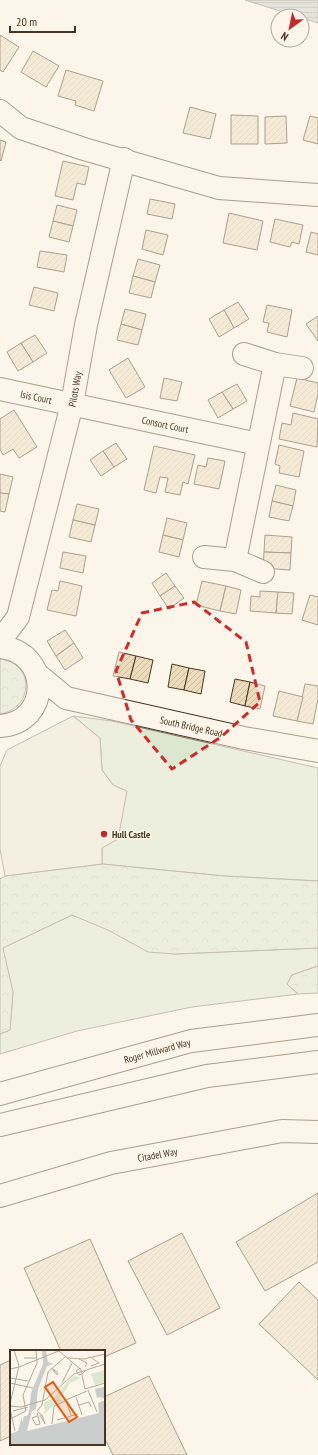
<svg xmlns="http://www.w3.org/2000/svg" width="318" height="1455" font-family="'PT Sans Narrow',sans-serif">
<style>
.green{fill:#dce7d0;stroke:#887966}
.forest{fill:url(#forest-crowns);stroke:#887966}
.parking{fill:#ede7d9;stroke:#887966}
.water{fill:url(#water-rules);stroke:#887966}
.building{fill:url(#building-hatch);stroke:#4a3520}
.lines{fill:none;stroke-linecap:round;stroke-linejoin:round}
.minor-casing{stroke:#4a3520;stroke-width:24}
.highway-casing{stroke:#4a3520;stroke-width:24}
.minor{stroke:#fbf6e9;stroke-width:22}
.highway{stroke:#fbf6e9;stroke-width:22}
.marked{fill:none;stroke:#d62828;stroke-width:3;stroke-dasharray:8 5;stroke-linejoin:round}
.poi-dot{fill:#c62828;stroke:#fbf6e9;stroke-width:1.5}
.labels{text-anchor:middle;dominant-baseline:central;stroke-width:3;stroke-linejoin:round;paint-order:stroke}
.street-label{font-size:10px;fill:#4a3520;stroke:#fbf6e9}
.poi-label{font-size:10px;font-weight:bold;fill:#4a3520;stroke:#fbf6e9;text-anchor:start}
.inset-road{fill:none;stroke:#b4a999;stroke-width:1}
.view{fill:#e8590c;fill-opacity:0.15;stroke:#e8590c;stroke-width:2}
.inset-edge{fill:none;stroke:#4a3520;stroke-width:2}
</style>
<defs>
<pattern id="forest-crowns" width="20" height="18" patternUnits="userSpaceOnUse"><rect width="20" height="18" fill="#dce7d0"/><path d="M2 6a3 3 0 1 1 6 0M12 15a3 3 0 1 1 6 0" fill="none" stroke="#bec7b2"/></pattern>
<pattern id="water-rules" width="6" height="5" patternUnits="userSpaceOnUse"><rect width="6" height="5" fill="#c9cecd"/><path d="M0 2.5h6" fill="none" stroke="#a5a8a6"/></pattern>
<pattern id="building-hatch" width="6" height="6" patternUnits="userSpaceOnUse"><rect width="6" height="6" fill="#ecdcbc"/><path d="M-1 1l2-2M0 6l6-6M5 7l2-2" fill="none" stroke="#ccbda1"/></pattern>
</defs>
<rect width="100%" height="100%" fill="#fbf6e9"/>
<g class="green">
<path d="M 73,716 L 112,721 L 318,768 L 318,881 L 224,876 L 102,864 L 102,848 L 113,785 L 102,770 L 100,738 Z"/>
<path d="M 72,915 L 175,954 L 318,948 L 318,966 L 292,975 L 287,984 L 298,994 L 192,1007 L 77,1031 L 0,1054 L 0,1034 L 10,1030 L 13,992 L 2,948 Z"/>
</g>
<g class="forest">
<path d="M 0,659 C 35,663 34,708 0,714 Z"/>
<path d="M 102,864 L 224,876 L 318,881 L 318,948 L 175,954 L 148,952 L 108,930 L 72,915 L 3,948 L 13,992 L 10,1030 L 0,1034 L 0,879 L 5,876 Z"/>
<path d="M 318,966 L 318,993 L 298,994 L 287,984 L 292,975 Z"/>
</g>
<path class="parking" d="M 73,716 L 100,738 L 102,770 L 113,785 L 127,791 L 118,839 L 102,848 L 102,864 L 5,876 L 0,849 L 0,766 L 7,750 Z"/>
<path class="water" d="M 245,0 L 318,0 L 318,23 L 302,18 L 302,16 L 296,16 Z"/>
<g class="building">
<path d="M 0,35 L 19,47 L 3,72 L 0,70 Z"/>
<path d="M 33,51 L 59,66 L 46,87 L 21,72 Z"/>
<path d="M 66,70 L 103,81 L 94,111 L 75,105 L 76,101 L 58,96 Z"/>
<path d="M 190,107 L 216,114 L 210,139 L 183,133 Z"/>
<path d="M 231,115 L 258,116 L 258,144 L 231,144 Z"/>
<path d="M 286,116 L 287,143 L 265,144 L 265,117 Z"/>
<path d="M 310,116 L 318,118 L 318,144 L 303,140 Z"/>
<path d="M 0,140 L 6,142 L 1,161 L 0,160 Z"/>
<path d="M 63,161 L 89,167 L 85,185 L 77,183 L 73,200 L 55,196 Z"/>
<path d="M 150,199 L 175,204 L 172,219 L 147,214 Z"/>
<path d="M 57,205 L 77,210 L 73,226 L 53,221 Z"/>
<path d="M 229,213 L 263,221 L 257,250 L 223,243 Z"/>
<path d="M 275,219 L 303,225 L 299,244 L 292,242 L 290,247 L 270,242 Z"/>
<path d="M 53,221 L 73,226 L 69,242 L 49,237 Z"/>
<path d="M 146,230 L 168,235 L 163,255 L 142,249 Z"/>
<path d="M 311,232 L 318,234 L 318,255 L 306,252 Z"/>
<path d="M 40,251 L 67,255 L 64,272 L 37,267 Z"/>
<path d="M 138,259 L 160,265 L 155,282 L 133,276 Z"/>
<path d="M 133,276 L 155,282 L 151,298 L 129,293 Z"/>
<path d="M 34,287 L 58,293 L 54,311 L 29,305 Z"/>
<path d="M 238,302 L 249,319 L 234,328 L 224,310 Z"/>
<path d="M 267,305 L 292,310 L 287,337 L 267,332 L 269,323 L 263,322 Z"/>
<path d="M 125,309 L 146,314 L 142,330 L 121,324 Z"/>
<path d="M 224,310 L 234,328 L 219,337 L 209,319 Z"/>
<path d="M 318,316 L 318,341 L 306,324 Z"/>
<path d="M 121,324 L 142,330 L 138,345 L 117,340 Z"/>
<path d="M 35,335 L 47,353 L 33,362 L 21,343 Z"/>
<path d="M 21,343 L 33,362 L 18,371 L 7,352 Z"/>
<path d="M 128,358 L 145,387 L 126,398 L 109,370 Z"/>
<path d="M 164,378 L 182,382 L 177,401 L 160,398 Z"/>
<path d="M 297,378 L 318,383 L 318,394 L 314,412 L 290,406 Z"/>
<path d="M 237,384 L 247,401 L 233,409 L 222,392 Z"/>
<path d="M 222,392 L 233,409 L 218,418 L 208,400 Z"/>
<path d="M 14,410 L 37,447 L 19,458 L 13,449 L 3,455 L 0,449 L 0,419 Z"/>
<path d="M 293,413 L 318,419 L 317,447 L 279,439 L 282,423 L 291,425 Z"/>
<path d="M 116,443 L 127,459 L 114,467 L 103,451 Z"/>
<path d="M 279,445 L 304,451 L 299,477 L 279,473 L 280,466 L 275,464 Z"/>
<path d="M 154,446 L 195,455 L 188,484 L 183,482 L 180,495 L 165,492 L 168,478 L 160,477 L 156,493 L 144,490 Z"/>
<path d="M 103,451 L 114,467 L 101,476 L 90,460 Z"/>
<path d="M 208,458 L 225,461 L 219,489 L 194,484 L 198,465 L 206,467 Z"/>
<path d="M 0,474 L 13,477 L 9,494 L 0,493 Z"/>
<path d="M 276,485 L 296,490 L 293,506 L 272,501 Z"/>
<path d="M 0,493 L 9,494 L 5,512 L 0,511 Z"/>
<path d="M 272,501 L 293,506 L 289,521 L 269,517 Z"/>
<path d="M 77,504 L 99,509 L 95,525 L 73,520 Z"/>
<path d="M 167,518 L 187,523 L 183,540 L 163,535 Z"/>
<path d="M 73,520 L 95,525 L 91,542 L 69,537 Z"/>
<path d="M 163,535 L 183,540 L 179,557 L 159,552 Z"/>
<path d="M 265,535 L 292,537 L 291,553 L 264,552 Z"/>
<path d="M 63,552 L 86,556 L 83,573 L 60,568 Z"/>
<path d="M 264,552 L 291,553 L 290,570 L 263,568 Z"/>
<path d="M 166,573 L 175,586 L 160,596 L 152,583 Z"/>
<path d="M 60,581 L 82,586 L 76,616 L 47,610 L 52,590 L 58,591 Z"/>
<path d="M 202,581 L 226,586 L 220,611 L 196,605 Z"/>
<path d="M 175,586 L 184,598 L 169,609 L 160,596 Z"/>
<path d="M 226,586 L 241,590 L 236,614 L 220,611 Z"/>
<path d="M 260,591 L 278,592 L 276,613 L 250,611 L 251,596 L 260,597 Z"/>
<path d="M 278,592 L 294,593 L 292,614 L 276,613 Z"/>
<path d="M 310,595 L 318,597 L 318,625 L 302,620 Z"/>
<path d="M 65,630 L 74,643 L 56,656 L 47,641 Z"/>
<path d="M 74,643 L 83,658 L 65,670 L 56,656 Z"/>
<path d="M 119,652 L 136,656 L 130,679 L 113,676 Z"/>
<path d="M 136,656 L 153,660 L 148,683 L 130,679 Z"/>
<path d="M 172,664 L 189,668 L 184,690 L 168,687 Z"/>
<path d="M 189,668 L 205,671 L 201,694 L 184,690 Z"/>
<path d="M 235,679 L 250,682 L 245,706 L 230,702 Z"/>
<path d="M 250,682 L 265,686 L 260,709 L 245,706 Z"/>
<path d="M 305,684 L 318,686 L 318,699 L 313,724 L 297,721 Z"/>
<path d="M 279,691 L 303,697 L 297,721 L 273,716 Z"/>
<path d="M 318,1193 L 318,1262 L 265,1291 L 236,1242 Z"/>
<path d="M 182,1233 L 220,1308 L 167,1335 L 128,1261 Z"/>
<path d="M 90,1239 L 136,1343 L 104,1357 L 104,1351 L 61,1351 L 24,1268 Z"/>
<path d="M 299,1282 L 318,1300 L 318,1380 L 259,1324 Z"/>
<path d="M 11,1360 L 11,1436 L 0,1441 L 0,1365 Z"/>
<path d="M 149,1376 L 187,1455 L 113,1455 L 104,1437 L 104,1397 Z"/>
</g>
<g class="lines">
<defs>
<g id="minor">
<path d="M 0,111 L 21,128 L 84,149 L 219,188 L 318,195"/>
<path d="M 244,354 L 275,364 L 302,368"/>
<path id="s1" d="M 0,389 L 258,444"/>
<path d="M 204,557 L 235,560 L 263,572"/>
<path d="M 235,560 L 275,364"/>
<path id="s2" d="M 0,641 L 18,617 L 72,404 L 86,325 L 124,159"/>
<path d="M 0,647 C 52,652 51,723 0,726"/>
<path id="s3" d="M 37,674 L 66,698 L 244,738 L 318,751"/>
<path id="s4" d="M 0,1196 L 111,1163 L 282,1131 L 318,1132"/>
</g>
<g id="highway">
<path id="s5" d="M 0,1094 L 191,1041 L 318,1025"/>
<path d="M 0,1125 L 207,1076 L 318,1062"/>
</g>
</defs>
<use href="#minor" class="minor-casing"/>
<use href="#highway" class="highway-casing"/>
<use href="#minor" class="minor"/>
<use href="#highway" class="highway"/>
</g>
<path d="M0 0H318V1455H0ZM 194,602 L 246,642 L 260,702 L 221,737 L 172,769 L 131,720 L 116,671 L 142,613 Z" fill="#fbf6e9" fill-opacity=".55" fill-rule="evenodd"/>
<path class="marked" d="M 194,602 L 246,642 L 260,702 L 221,737 L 172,769 L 131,720 L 116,671 L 142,613 Z"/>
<circle class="poi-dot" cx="104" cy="834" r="4"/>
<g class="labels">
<g class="street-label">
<text stroke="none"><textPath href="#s2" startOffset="265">Pilots Way</textPath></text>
<text stroke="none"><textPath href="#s1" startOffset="37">Isis Court</textPath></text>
<text stroke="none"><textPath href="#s1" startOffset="169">Consort Court</textPath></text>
<text stroke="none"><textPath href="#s3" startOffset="166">South Bridge Road</textPath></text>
<text stroke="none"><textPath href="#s5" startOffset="163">Roger Millward Way</textPath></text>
<text stroke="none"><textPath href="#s4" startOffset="163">Citadel Way</textPath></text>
</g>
<g class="poi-label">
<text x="112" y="834">Hull Castle</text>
</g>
</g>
<g transform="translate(10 1350)">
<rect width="95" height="95" fill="#fbf6e9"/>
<path d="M 95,20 L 95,32 L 85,35 L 81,24 ZM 64,26 L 67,28 L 61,30 L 50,42 L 50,46 L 38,55 L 50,48 L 53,51 L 43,55 L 36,63 L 32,63 L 35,61 L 33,53 L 36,55 L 44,48 L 57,32 Z" fill="#dce7d0"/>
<path d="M 65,26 L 71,28 L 60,33 L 52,46 L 42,54 L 38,55 L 43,49 L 36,55 L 34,52 L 50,46 L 50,42 L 60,30 L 66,28 Z" fill="#dce7d0"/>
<path d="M 32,0 L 36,0 L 38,12 L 44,14 L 37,16 L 28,39 L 26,59 L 22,61 L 17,81 L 89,63 L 88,53 L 95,50 L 95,95 L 0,95 L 0,84 L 8,81 L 12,66 L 12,73 L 14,66 L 17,66 L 19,62 L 21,43 L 33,14 ZM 94,37 L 95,49 L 91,47 L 92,51 L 90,47 L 87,48 L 85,39 Z" fill="#c9cecd"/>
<path class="inset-road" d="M 48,0 L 69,18M 14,8 L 27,8M 57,8 L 74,9 L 95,4M 69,9 L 77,13 L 75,17M 81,16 L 89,13 L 82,8M 41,18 L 48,23 L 47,25 L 43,20M 0,19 L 9,17 L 51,0M 72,23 L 70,18 L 66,21 L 69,25 L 72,24 L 75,21M 72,25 L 75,39M 0,28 L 18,31M 0,33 L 23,38M 52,33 L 62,13M 75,39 L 95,33M 78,40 L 87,62M 66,47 L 72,65M 56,50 L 77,41M 56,51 L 61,65M 0,54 L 9,16 L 4,0M 69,55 L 79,52 L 81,57M 0,56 L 11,57 L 35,50 L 64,24 L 95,14M 0,59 L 5,81M 3,61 L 18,57M 27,61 L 32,55 L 38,22 L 55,7M 28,62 L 32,65 L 35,74 L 30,65M 27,63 L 30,74 L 26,75 L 22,68 L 27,66M 0,69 L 16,61 L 13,45 L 27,13 L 26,0M 47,70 L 68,64M 42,74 L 44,56 L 55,51"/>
<path class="view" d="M 43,32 L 67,67 L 59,72 L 35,37 Z"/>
<rect width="95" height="95" class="inset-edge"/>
</g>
<g transform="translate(290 28) rotate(213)"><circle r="19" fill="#fbf6e9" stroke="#b4a999"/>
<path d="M0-3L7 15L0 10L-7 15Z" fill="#c62828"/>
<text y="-6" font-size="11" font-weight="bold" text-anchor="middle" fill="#4a3520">N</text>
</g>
<path d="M10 26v6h65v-6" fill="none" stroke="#4a3520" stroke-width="2"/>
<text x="16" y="26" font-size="12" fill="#4a3520" stroke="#fbf6e9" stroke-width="3" paint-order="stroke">20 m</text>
</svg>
